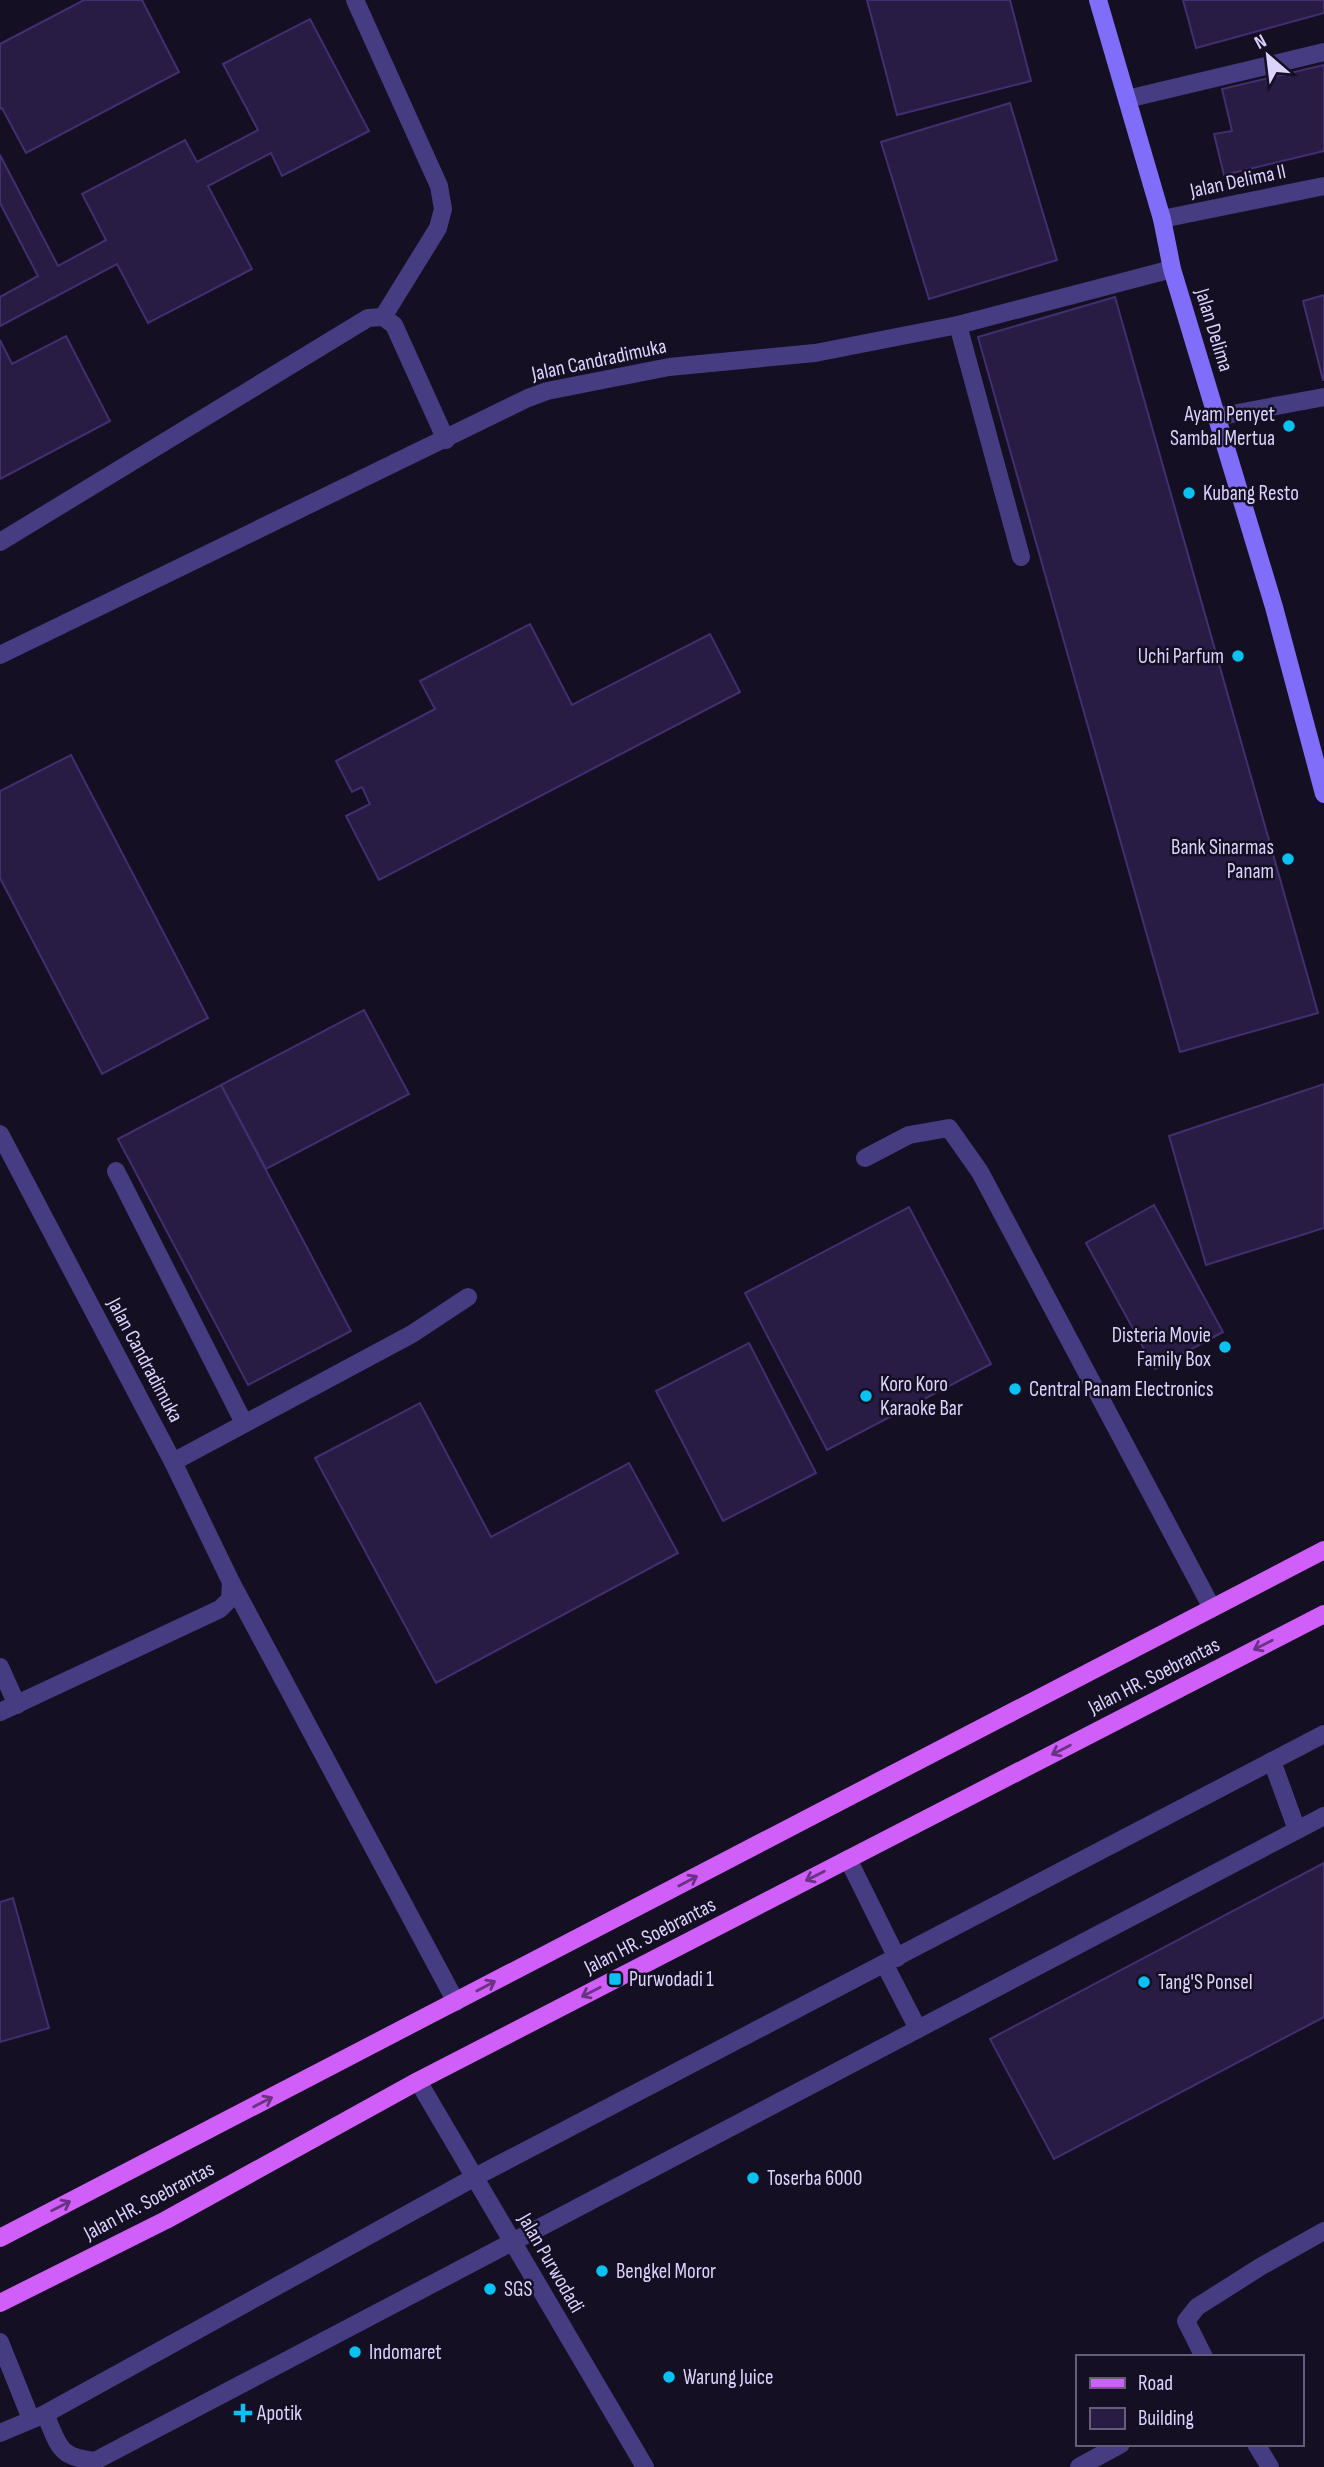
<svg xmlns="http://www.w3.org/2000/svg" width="1324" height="2467" font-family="'Sofia Sans Condensed',sans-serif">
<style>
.building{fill:#281c44;stroke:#422f6f;stroke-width:2}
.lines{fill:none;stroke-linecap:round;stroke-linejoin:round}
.service{stroke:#463c81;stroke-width:18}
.minor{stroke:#463c81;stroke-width:18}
.tertiary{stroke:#463c81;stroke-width:18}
.secondary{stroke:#806efa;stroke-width:18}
.primary{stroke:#d05ef9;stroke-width:18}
.oneway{stroke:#693383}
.poi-dot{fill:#09c2f4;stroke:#150f23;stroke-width:2.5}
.labels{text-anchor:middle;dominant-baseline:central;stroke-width:5;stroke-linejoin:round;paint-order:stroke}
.street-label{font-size:21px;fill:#dcd3fd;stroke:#150f23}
.poi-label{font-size:21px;fill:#dcd3fd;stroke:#150f23;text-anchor:start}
</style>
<rect width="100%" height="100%" fill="#150f23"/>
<g class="building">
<path d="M 84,0 L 142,0 L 179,72 L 26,153 L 2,108 L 0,109 L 0,44 Z"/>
<path d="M 867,0 L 1010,0 L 1031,81 L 897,115 Z"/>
<path d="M 1183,0 L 1324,0 L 1324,13 L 1196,48 Z"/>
<path d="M 310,19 L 369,131 L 282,176 L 271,153 L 208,186 L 252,269 L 148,323 L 117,264 L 0,326 L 0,297 L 38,276 L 0,203 L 0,155 L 58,266 L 106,240 L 82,194 L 185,140 L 197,162 L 258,130 L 223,64 Z"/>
<path d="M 1324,65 L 1324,151 L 1224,175 L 1214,134 L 1232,131 L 1222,89 Z"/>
<path d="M 1010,103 L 1057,260 L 929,299 L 881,142 Z"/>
<path d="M 1324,295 L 1324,380 L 1323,380 L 1303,301 Z"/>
<path d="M 1115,297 L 1318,1013 L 1180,1052 L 978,337 Z"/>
<path d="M 66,336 L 110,421 L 0,479 L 0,340 L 12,364 Z"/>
<path d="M 530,624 L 572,705 L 710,634 L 740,692 L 379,880 L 346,816 L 370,804 L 362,787 L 352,792 L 336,761 L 435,709 L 420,681 Z"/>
<path d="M 71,755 L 208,1018 L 102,1074 L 0,878 L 0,791 Z"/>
<path d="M 364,1010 L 409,1094 L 266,1169 L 221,1085 Z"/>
<path d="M 1324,1084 L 1324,1228 L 1206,1265 L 1169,1136 Z"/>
<path d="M 221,1085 L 351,1331 L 248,1385 L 118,1139 Z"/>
<path d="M 1154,1205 L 1223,1332 L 1155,1369 L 1086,1243 Z"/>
<path d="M 909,1207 L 991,1364 L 827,1450 L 745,1293 Z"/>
<path d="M 749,1343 L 816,1473 L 723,1521 L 656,1391 Z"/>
<path d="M 420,1403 L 491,1537 L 629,1463 L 678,1553 L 436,1683 L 315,1458 Z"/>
<path d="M 1324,1863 L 1324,2017 L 1054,2159 L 990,2039 Z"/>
<path d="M 13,1898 L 49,2028 L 0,2042 L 0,1902 Z"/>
</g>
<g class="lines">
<g class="service">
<path d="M 865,1158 L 909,1135 L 949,1128 L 980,1172 L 1212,1608"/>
<path d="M 1272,1761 L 1297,1830"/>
<path d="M 885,1965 L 918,2029"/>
<path d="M 45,2414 C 59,2445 57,2457 95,2461 L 1324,1816"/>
</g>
<g class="minor">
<path d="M 355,0 L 439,186 L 443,209 L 438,228 L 383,317"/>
<path d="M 1127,99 L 1324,52"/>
<path d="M 1162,219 L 1324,186"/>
<path d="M 958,325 L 1021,557"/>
<path d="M 1216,417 L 1324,397"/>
<path d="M 0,542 L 368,318 L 383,317 L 394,325 L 446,440"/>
<path d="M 0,655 L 528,398 L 547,391 L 669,367 L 815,353 L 958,325 L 1172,269"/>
<path d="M 0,1134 L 173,1462 L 231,1582 L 230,1599 L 220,1609 L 0,1712"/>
<path d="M 116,1171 L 244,1423"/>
<path d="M 173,1462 L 412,1334 L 468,1297"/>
<path d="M 231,1582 L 456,2002"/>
<path d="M 0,1667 L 17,1705"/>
<path d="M 848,1859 L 897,1958"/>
<path d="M 0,2342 L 31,2419"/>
<path d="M 1204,2357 L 1186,2321 L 1197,2307 L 1260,2267 L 1324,2231"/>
<path d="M 0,2433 L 45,2414 L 475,2177 L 1324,1734"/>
<path d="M 1256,2444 L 1270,2467"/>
<path d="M 1079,2467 L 1121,2444"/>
</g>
<path class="tertiary" d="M 418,2081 L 645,2467"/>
<path class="secondary" d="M 1098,0 L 1162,219 L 1172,269 L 1274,607 L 1324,794"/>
<g class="primary">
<path d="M 0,2238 L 1324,1550"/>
<path d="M 0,2303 L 166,2220 L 418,2081 L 1324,1614"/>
</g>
</g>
<defs><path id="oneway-shaft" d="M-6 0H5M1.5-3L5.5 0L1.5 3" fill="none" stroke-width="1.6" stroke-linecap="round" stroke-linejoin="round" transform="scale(1.75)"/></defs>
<g class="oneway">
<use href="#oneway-shaft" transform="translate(1263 1645) rotate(153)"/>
<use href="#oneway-shaft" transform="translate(1061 1750) rotate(153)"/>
<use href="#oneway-shaft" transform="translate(815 1876) rotate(153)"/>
<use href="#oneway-shaft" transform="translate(688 1881) rotate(-28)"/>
<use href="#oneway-shaft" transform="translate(486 1986) rotate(-28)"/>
<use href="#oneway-shaft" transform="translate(591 1992) rotate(153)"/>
<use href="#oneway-shaft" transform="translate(263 2102) rotate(-27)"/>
<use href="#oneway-shaft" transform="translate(61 2206) rotate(-27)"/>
</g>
<g class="poi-dot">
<circle cx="1289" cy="426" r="7"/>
<circle cx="1189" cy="493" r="7"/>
<circle cx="1238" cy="656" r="7"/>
<circle cx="1288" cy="859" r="7"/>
<circle cx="1225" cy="1347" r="7"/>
<circle cx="1015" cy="1389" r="7"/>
<circle cx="866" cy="1396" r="7"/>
<rect x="608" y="1972" width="14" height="14" rx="3.5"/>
<circle cx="1144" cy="1982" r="7"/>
<circle cx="753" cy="2178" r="7"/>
<circle cx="602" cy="2271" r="7"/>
<circle cx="490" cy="2289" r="7"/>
<circle cx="355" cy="2352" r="7"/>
<circle cx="669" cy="2377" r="7"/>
<path d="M239.5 2402.5h7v7h7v7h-7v7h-7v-7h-7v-7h7z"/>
</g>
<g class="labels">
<g class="street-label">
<text transform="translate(1238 181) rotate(-12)">Jalan Delima II</text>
<text transform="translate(1214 330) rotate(73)">Jalan Delima</text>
<text transform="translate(599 360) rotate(-12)">Jalan Candradimuka</text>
<text transform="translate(145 1360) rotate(62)">Jalan Candradimuka</text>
<text transform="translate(1154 1676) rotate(-27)">Jalan HR. Soebrantas</text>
<text transform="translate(650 1936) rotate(-27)">Jalan HR. Soebrantas</text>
<text transform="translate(149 2201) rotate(-28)">Jalan HR. Soebrantas</text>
<text transform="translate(551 2263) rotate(60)">Jalan Purwodadi</text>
</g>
<g class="poi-label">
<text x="1275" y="414" text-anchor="end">Ayam Penyet<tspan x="1275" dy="24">Sambal Mertua</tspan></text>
<text x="1203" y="493">Kubang Resto</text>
<text x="1224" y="656" text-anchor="end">Uchi Parfum</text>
<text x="1274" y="847" text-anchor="end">Bank Sinarmas<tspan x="1274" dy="24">Panam</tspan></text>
<text x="1211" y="1335" text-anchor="end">Disteria Movie<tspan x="1211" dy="24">Family Box</tspan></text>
<text x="880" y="1384">Koro Koro<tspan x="880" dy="24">Karaoke Bar</tspan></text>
<text x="1029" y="1389">Central Panam Electronics</text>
<text x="629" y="1979">Purwodadi 1</text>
<text x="1158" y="1982">Tang'S Ponsel</text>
<text x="767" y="2178">Toserba 6000</text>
<text x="616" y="2271">Bengkel Moror</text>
<text x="504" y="2289">SGS</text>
<text x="369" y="2352">Indomaret</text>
<text x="683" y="2377">Warung Juice</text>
<text x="257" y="2413">Apotik</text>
</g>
</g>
<rect x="1076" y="2355" width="228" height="91" fill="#150f23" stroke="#655d7a" stroke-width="2"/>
<rect x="1090" y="2378" width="35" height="10" fill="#d05ef9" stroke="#655d7a" stroke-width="2"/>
<text x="1138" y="2390" font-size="21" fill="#dcd3fd">Road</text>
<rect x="1090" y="2408" width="35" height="21" fill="#281c44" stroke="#655d7a" stroke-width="2"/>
<text x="1138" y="2425" font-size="21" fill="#dcd3fd">Building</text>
<g transform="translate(1268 56) rotate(332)" stroke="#150f23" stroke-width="5" paint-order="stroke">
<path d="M0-5L12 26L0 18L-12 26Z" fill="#dcd3fd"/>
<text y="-10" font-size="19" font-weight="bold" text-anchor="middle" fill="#dcd3fd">N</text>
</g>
</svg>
